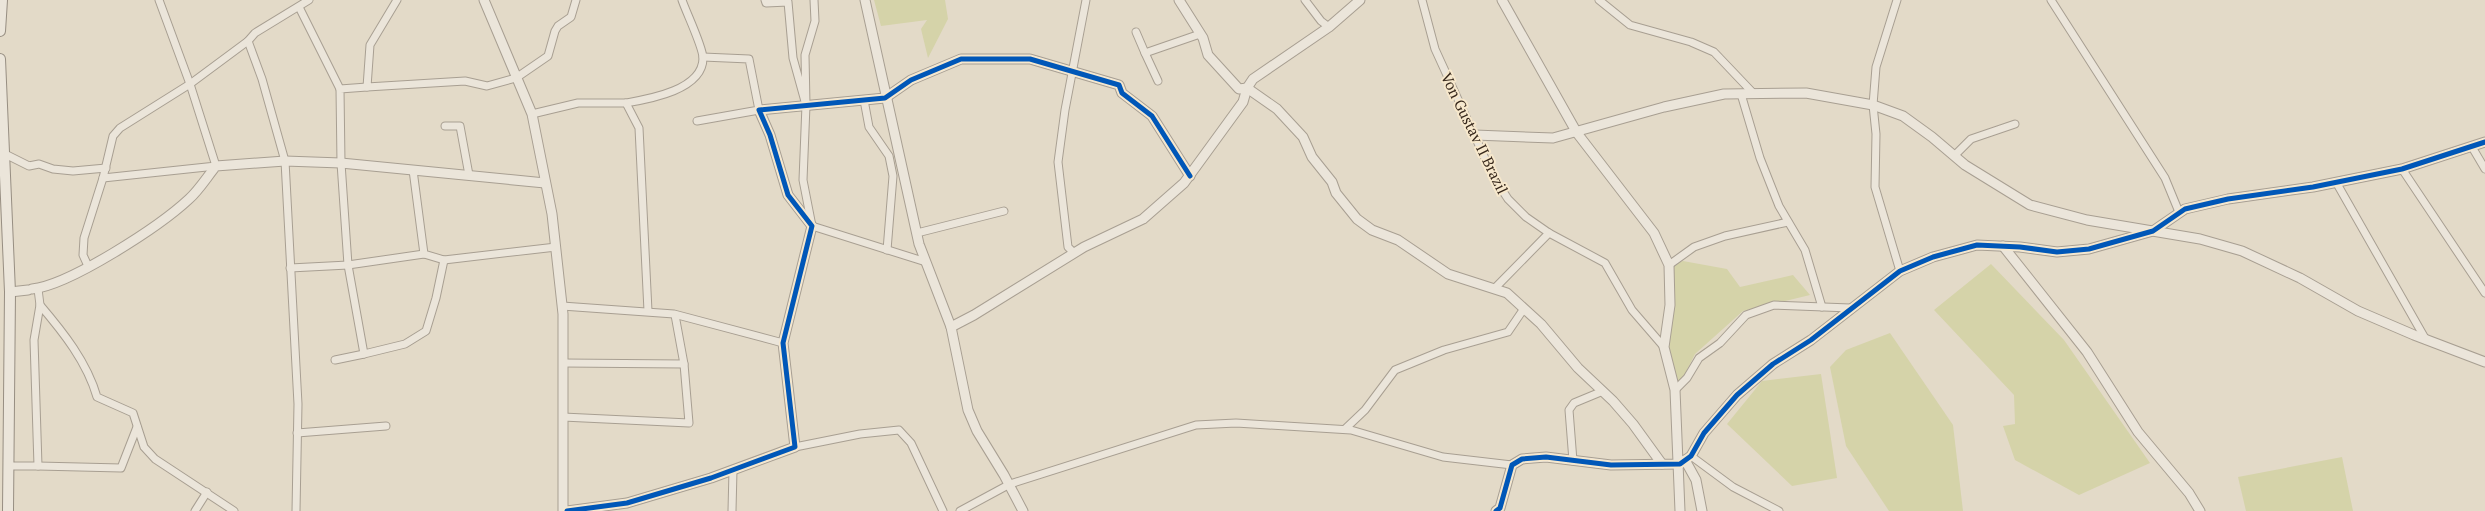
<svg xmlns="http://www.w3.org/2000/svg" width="2485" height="511" font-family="'PT Serif',serif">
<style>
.green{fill:#d5d3a9}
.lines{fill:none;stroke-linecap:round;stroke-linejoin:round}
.minor-casing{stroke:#a89f92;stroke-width:9}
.tertiary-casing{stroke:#a89f92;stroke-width:11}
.secondary-casing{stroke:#978e82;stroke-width:12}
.minor{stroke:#ebe5da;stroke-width:7}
.tertiary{stroke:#ebe5da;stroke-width:9}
.secondary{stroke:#ebe5da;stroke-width:10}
.cycleway-casing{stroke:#f7e8cc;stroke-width:8}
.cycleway{stroke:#0057b8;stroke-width:5}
.labels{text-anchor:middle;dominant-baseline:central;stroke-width:4;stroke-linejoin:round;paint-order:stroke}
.street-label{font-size:15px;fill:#36271b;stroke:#f7e8cc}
</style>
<rect width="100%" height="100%" fill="#e3dac8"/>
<g class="green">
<path d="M 874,0 L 945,0 L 948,19 L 928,58 L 921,29 L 927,20 L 881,26 Z"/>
<path d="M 1683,261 L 1727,269 L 1740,287 L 1793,275 L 1810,295 L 1743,311 L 1695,354 L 1679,386 L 1664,347 L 1669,265 Z"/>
<path d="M 1991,264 L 2064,340 L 2150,463 L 2079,495 L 2015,460 L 2003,426 L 2015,424 L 2014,395 L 1934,310 Z"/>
<path d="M 1890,333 L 1953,425 L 1963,511 L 1889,511 L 1846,446 L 1830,367 L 1846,350 Z"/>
<path d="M 1821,374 L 1837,478 L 1792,486 L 1727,424 L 1762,381 Z"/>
<path d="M 2342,457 L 2353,511 L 2246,511 L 2238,477 Z"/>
</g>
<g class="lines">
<defs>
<g id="minor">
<path d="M 397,0 L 370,45 L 367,87 L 465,81 L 487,86 L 516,78 L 548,56 L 555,31 L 558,26 L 571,17 L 576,0"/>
<path d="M 765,0 L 766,3 L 788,2 L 793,58 L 806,105 L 805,55 L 815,21 L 814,0"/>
<path d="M 1305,0 L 1321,21 L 1329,27"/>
<path d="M 1422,0 L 1435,49 L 1493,176 L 1508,199 L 1526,217 L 1549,233 L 1605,263 L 1632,310 L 1664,347"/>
<path d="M 1599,0 L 1630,25 L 1691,42 L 1714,52 L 1754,94"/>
<path d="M 1897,0 L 1876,67 L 1873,105 L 1876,134 L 1875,187 L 1900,271"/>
<path d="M 2051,0 L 2165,178 L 2179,212"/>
<path d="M 299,7 L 340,89"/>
<path d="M 1136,32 L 1145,53 L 1200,34"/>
<path d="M 1145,53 L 1158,81"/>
<path d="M 367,87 L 340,89 L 341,163 L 348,265 L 364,354 L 405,344 L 426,331 L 436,298 L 444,260"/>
<path d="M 1741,94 L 1760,158 L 1779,206 L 1805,250 L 1822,307"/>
<path d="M 864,100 L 869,127 L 889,156 L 893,176 L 887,250"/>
<path d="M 626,103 C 649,99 703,90 703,58 C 703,47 686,12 682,0"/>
<path d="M 806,105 L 803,180 L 812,226 L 926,262"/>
<path d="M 532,114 L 578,103 L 626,103 L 639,128 L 648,311"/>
<path d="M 697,121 L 759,110 L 749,59 L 703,57"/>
<path d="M 445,126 L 460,126 L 469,175"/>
<path d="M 2472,147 L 2485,169"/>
<path d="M 5,154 L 29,166 L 39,164 L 53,169 L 73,171 L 106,168"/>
<path d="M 1954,156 L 1971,139 L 2015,124"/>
<path d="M 2402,169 L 2485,293"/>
<path d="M 413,170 L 424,254 L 444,260 L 556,247"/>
<path d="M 103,178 L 216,166 L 190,84 L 159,0"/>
<path d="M 2336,182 L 2426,340"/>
<path d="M 917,233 L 1004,211"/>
<path d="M 1074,253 L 1068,247 L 1058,162 L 1065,110 L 1086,0"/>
<path d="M 1669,265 L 1694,247 L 1725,236 L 1788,222"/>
<path d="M 88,266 L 83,255 L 84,238 L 103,178 L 113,136 L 120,128 L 190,84 L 248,41"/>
<path d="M 290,268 L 348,265 L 424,254"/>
<path d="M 1495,288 L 1549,233"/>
<path d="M 38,289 L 40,305"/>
<path d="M 562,306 L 674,314 L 783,343"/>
<path d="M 335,360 L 364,354"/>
<path d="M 563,363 L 684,364 L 675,315"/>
<path d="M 1675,390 L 1687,378 L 1699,358 L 1720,343 L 1746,315 L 1774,305 L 1850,308"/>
<path d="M 563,417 L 689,423 L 684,364"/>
<path d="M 1345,429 L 1365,410 L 1395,370 L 1444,350 L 1508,332 L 1523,310"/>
<path d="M 297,433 L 386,426"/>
<path d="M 795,447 L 860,434 L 899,430 L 911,443 L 943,511"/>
<path d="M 1691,456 L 1733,487 L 1779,511"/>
<path d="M 1573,461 L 1569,410 L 1574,403 L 1603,391"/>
<path d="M 8,466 L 38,466 L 34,340 L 40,305 C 63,332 87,362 97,397 L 133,413 L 144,447 L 155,459 L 234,511"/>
<path d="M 38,466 L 121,468 L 137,427"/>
<path d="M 195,511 L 207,492"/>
<path d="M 296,511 L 298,404 L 285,161 L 262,79 L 248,41 L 255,33 L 309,0"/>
<path d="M 732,511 L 733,470"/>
<path d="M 960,511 L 1010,484 L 1196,425 L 1236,423 L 1351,430 L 1443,457 L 1512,465"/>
</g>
<g id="tertiary">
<path d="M 484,0 L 532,114 L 552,214 L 563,314 L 563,511"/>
<path d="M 865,0 L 919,244 L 951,327 L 968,410 L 977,431 L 1004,475 L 1023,511"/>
<path d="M 1179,0 L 1203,38 L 1208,55 L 1239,89 L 1247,88 L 1277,109 L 1303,137 L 1312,157 L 1332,182 L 1336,193 L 1357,219 L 1372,230 L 1398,240 L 1448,274 L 1507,293 L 1541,324 L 1578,368 L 1613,401 L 1633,424 L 1662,464"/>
<path d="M 1502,0 L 1577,133 L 1654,233 L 1669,265 L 1670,305 L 1664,347 L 1675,390 L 1680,511"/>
<path d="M 1475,135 L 1553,138 L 1664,107 L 1724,94 L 1806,93 L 1873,105 L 1903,116 L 1932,137 L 1965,165 L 2030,205 L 2087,220 L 2200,239 L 2242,251 L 2300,278 L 2358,311 L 2414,335 L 2485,362"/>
<path d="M 2003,246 L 2087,352 L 2138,432 L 2189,493 L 2200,511"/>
<path d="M 32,289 C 70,285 160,226 189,199 C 199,190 207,177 216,166 L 285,161 L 341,163 L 545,183"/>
<path d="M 10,292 L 28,290"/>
<path d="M 951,327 L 974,315 L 1084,247 L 1143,219 L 1184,183 L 1243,102 L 1247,88 L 1253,79 L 1329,27 L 1360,0"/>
<path d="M 1685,460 L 1696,480 L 1702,511"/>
<path d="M 567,511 L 627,503 L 711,478 L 795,447 L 783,343 L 812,226 L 788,195 L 770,135 L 759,110 L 885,98 L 911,80 L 961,59 L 1030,59 L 1119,85 L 1122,93 L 1152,116 L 1190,176"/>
<path d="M 1496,511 L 1500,508 L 1512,465 L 1522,459 L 1546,457 L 1611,465 L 1680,464 L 1691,456 L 1704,433 L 1737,395 L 1773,364 L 1811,340 L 1900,271 L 1933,257 L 1977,245 L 2020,247 L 2057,252 L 2089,249 L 2153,231 L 2185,209 L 2228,199 L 2313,187 L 2402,169 L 2485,142"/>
</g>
<g id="secondary">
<path d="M 0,31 L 2,0"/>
<path d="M 0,59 L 10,292 L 8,511"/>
</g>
</defs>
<use href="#minor" class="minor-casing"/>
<use href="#tertiary" class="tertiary-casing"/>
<use href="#secondary" class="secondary-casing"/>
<use href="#minor" class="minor"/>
<use href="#tertiary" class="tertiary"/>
<use href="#secondary" class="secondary"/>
<defs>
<g id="cycleway">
<path d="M 567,511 L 627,503 L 711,478 L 795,447 L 783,343 L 812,226 L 788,195 L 770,135 L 759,110 L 885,98 L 911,80 L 961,59 L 1030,59 L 1119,85 L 1122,93 L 1152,116 L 1190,176"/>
<path d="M 1496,511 L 1500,508 L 1512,465 L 1522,459 L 1546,457 L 1611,465 L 1680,464 L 1691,456 L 1704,433 L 1737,395 L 1773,364 L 1811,340 L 1900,271 L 1933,257 L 1977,245 L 2020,247 L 2057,252 L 2089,249 L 2153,231 L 2185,209 L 2228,199 L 2313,187 L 2402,169 L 2485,142"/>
</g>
</defs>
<use href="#cycleway" class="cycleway-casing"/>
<use href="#cycleway" class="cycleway"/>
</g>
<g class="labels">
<g class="street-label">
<text transform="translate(1475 133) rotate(64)">Von Gustav II Brazil</text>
</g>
</g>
</svg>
